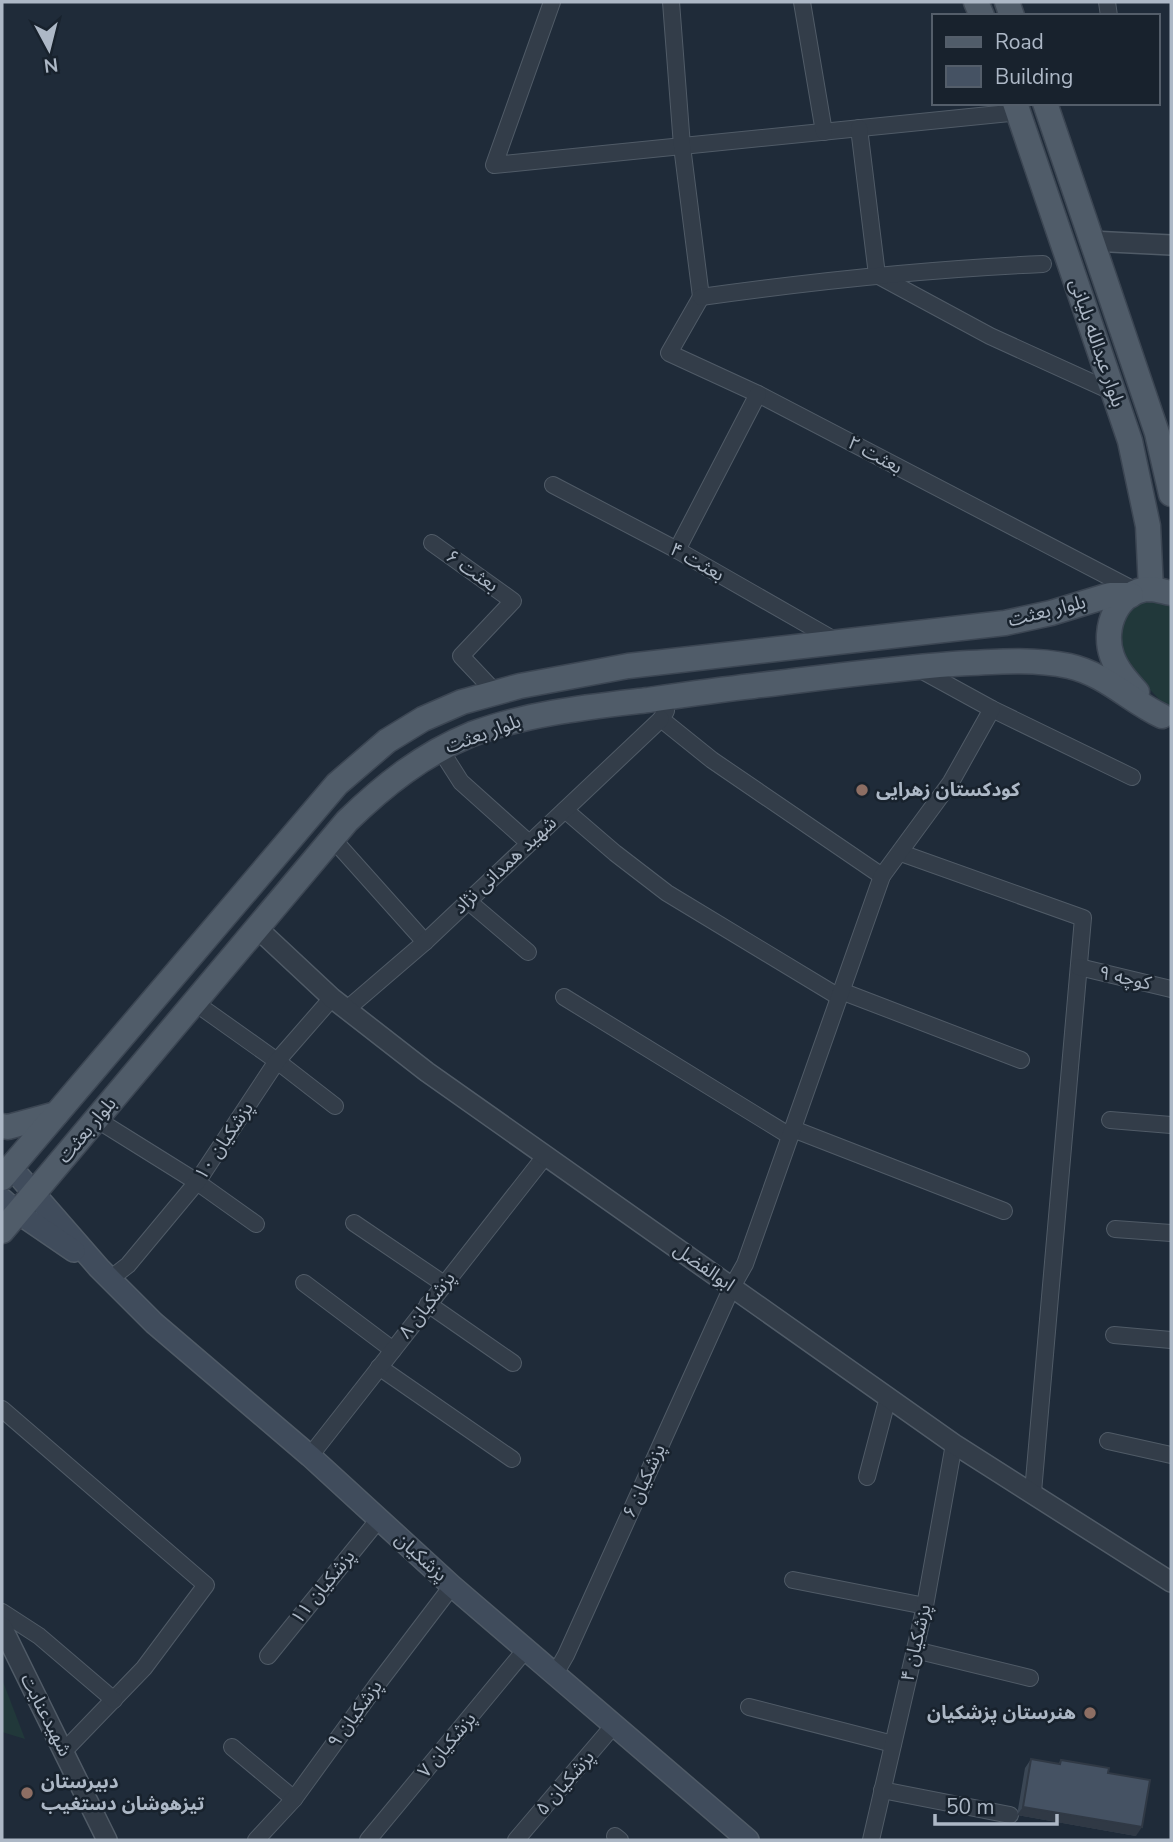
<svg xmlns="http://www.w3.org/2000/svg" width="1173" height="1842" font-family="'Nunito Sans','Noto Sans Arabic',sans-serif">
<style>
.green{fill:#21383a}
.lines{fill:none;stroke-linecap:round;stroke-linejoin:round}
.minor-casing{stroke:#505b67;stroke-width:18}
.tertiary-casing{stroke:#505b67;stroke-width:22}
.secondary-casing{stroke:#505b67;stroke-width:24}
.primary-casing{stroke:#3c4653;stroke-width:27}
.minor{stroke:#333d49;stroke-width:16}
.tertiary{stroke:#333d49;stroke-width:19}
.secondary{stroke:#404c5c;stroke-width:21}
.primary{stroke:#505c69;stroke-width:24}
.wall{fill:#3b4755}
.shaded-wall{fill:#303945}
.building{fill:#455263;stroke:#303945;stroke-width:2}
.education-dot{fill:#8d6e63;stroke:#18222d;stroke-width:2.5}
.labels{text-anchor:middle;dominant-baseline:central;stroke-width:5;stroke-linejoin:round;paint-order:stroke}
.street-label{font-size:19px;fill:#adb8c6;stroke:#18222d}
.poi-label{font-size:19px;font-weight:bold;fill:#adb8c6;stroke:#18222d;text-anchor:start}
</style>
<rect width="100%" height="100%" fill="#1f2b39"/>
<g class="green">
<path d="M 1155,600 L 1171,604 L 1171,712 L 1123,661 L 1118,628 L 1134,605 Z"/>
<path d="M 2,1679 L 25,1739 L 2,1732 Z"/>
</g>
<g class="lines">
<defs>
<g id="minor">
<path d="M 552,2 L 494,165 L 1019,112"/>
<path d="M 671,2 L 682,146 L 701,297"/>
<path d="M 802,2 L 824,132"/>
<path d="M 1107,2 L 1109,16"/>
<path d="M 859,128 L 877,275 L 990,336 L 1113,392"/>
<path d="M 701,297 L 669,353 L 758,394 L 1136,591"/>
<path d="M 701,297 C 815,281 928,269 1043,264"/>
<path d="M 553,485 L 677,550 L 836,641"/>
<path d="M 432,543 L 513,601 L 461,656 L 495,692"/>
<path d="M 677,550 L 758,394"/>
<path d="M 992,709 L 1132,777"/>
<path d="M 666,711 L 661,719 L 712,760 L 882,876"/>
<path d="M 440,749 L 461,782 L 529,843"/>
<path d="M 565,810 L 615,853 L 667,893 L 839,997"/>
<path d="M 332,838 L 425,942"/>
<path d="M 901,853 L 1083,918 L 1033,1492"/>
<path d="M 468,901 L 528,952"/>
<path d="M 1079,967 L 1171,989"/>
<path d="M 841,991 L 1021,1060"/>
<path d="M 564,997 L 790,1136"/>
<path d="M 194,1002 L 277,1061 L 335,1106"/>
<path d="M 347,1009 L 425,942 L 661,719"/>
<path d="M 96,1119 L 197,1182 L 256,1224"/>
<path d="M 1110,1120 L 1171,1125"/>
<path d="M 793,1129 L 1004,1211"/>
<path d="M 354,1223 L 444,1284"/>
<path d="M 1115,1229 L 1171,1233"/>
<path d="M 110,1279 L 128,1265 L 197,1182 L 277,1061 L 332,998"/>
<path d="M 304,1283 L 393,1350"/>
<path d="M 428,1304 L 513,1363"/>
<path d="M 1114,1335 L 1171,1340"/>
<path d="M 379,1367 L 512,1459"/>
<path d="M 2,1409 L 206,1585 L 144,1668 L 64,1751"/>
<path d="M 1108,1441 L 1171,1455"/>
<path d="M 310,1456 L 546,1155"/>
<path d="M 867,1477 L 888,1397"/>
<path d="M 793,1580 L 925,1606"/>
<path d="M 2,1612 L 39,1636 L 114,1700"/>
<path d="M 915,1650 L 1030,1678"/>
<path d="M 268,1656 L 379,1519"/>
<path d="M 555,1674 L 566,1655 L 732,1287 L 745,1264 L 882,876 L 951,782 L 992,709 L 919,669"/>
<path d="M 749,1707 L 893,1744"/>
<path d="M 232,1747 L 294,1799"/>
<path d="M 882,1790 L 1010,1815"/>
<path d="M 615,1836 L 620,1840"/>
<path d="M 256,1840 L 294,1799 L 376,1686 L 452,1586"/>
<path d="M 368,1840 L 526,1649"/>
<path d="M 516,1840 L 614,1725"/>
<path d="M 871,1840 L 925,1606 L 954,1444"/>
</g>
<g id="tertiary">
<path d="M 1091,241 L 1171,245"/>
<path d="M 256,927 L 332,998 L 427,1072 L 954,1444 L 1171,1582"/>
<path d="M 2,1627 L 107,1840"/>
</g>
<g id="secondary">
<path d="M 11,1167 L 99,1268 L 154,1323 L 310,1456 L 452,1586 L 748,1840"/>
<path d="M 2,1199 L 17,1212 L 74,1251"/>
</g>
<g id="primary">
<path d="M 976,2 L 982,16"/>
<path d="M 1007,2 L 1012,16"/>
<path d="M 1015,103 L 1130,441 L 1148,526 L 1151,589"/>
<path d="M 1045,103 L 1157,433 L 1171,494"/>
<path d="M 1137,692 C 1127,681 1117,670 1112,656 C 1102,628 1117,590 1150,589 C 1156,589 1165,592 1171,593"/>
<path d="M 2,1126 L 8,1127 L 56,1114"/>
<path d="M 2,1178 L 337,784 L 387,741 L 423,719 L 462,702 L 520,686 L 628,666 L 1005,623 L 1051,613 L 1110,595 L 1131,595"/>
<path d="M 2,1231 L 347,821 C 384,785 423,754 472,734 C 528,713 589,707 648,700 C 683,695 718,690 753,686 C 820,678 886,669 953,664 C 992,662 1031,658 1069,666 C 1105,674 1130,701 1162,716"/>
</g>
</defs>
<use href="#minor" class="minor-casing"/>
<use href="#tertiary" class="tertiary-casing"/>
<use href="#secondary" class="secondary-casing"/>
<use href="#primary" class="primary-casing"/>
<use href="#minor" class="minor"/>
<use href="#tertiary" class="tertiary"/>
<use href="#secondary" class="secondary"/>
<use href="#primary" class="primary"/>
</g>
<path class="wall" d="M 1031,1759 L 1058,1764 L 1061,1760 L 1108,1773 L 1136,1836 L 1017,1815 L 1025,1768 Z"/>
<path class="shaded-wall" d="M 1023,1807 L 1142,1827 L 1136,1836 L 1017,1815 Z"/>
<path class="building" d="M 1031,1759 L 1060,1764 L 1061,1760 L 1109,1768 L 1108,1773 L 1150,1780 L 1142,1827 L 1023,1807 Z"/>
<g class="education-dot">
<circle cx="862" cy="790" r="7"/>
<circle cx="1090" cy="1713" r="7"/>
<circle cx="27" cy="1793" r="7"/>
</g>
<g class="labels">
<g class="street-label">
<text transform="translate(1097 343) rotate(71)">بلوار عبدالله بلیانی</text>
<text transform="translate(875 455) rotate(28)">بعثت ۲</text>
<text transform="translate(697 562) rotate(29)">بعثت ۴</text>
<text transform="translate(472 571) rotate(35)">بعثت ۶</text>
<text transform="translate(1047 611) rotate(-14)">بلوار بعثت</text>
<text transform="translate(483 734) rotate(-20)">بلوار بعثت</text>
<text transform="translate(505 865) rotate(-43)">شهید همدانی نژاد</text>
<text transform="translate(1125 978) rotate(13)">کوچه ۹</text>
<text transform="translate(87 1130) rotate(-50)">بلوار بعثت</text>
<text transform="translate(224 1141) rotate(-56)">پزشکیان ۱۰</text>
<text transform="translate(704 1267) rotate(35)">ابوالفضل</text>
<text transform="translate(427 1305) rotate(-52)">پزشکیان ۸</text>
<text transform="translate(644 1481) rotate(-66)">پزشکیان ۶</text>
<text transform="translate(421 1557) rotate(42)">پزشکیان</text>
<text transform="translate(323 1587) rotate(-51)">پزشکیان ۱۱</text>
<text transform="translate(916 1643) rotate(-77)">پزشکیان ۴</text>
<text transform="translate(355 1714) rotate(-54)">پزشکیان ۹</text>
<text transform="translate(46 1715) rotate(63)">شهیدعنایت</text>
<text transform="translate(447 1745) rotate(-50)">پزشکیان ۷</text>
<text transform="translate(565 1783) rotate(-49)">پزشکیان ۵</text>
</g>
<g class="poi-label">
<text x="876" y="790">کودکستان زهرایی</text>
<text x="1076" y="1713" text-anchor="end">هنرستان پزشکیان</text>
<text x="41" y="1782">دبیرستان<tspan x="41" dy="22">تیزهوشان دستغيب</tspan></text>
</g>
</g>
<rect width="1173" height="1842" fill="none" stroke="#adb8c6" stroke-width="7"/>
<rect x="932" y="14" width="228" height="91" fill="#18222d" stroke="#545e6a" stroke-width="2"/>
<rect x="946" y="37" width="35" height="10" fill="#505c69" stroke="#545e6a" stroke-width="2"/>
<text x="995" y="49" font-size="21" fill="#adb8c6">Road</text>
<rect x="946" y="66" width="35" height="21" fill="#455263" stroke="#545e6a" stroke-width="2"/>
<text x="995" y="84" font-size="21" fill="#adb8c6">Building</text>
<g transform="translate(49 49) rotate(173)" stroke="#18222d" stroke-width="5" paint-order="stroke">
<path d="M0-5L12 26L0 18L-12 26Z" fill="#adb8c6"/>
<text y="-10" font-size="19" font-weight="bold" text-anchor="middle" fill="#adb8c6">N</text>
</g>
<path d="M935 1814v10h122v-10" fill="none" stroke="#adb8c6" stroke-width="3.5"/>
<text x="946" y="1814" font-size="21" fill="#adb8c6" stroke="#18222d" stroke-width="5" paint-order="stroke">50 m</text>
</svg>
